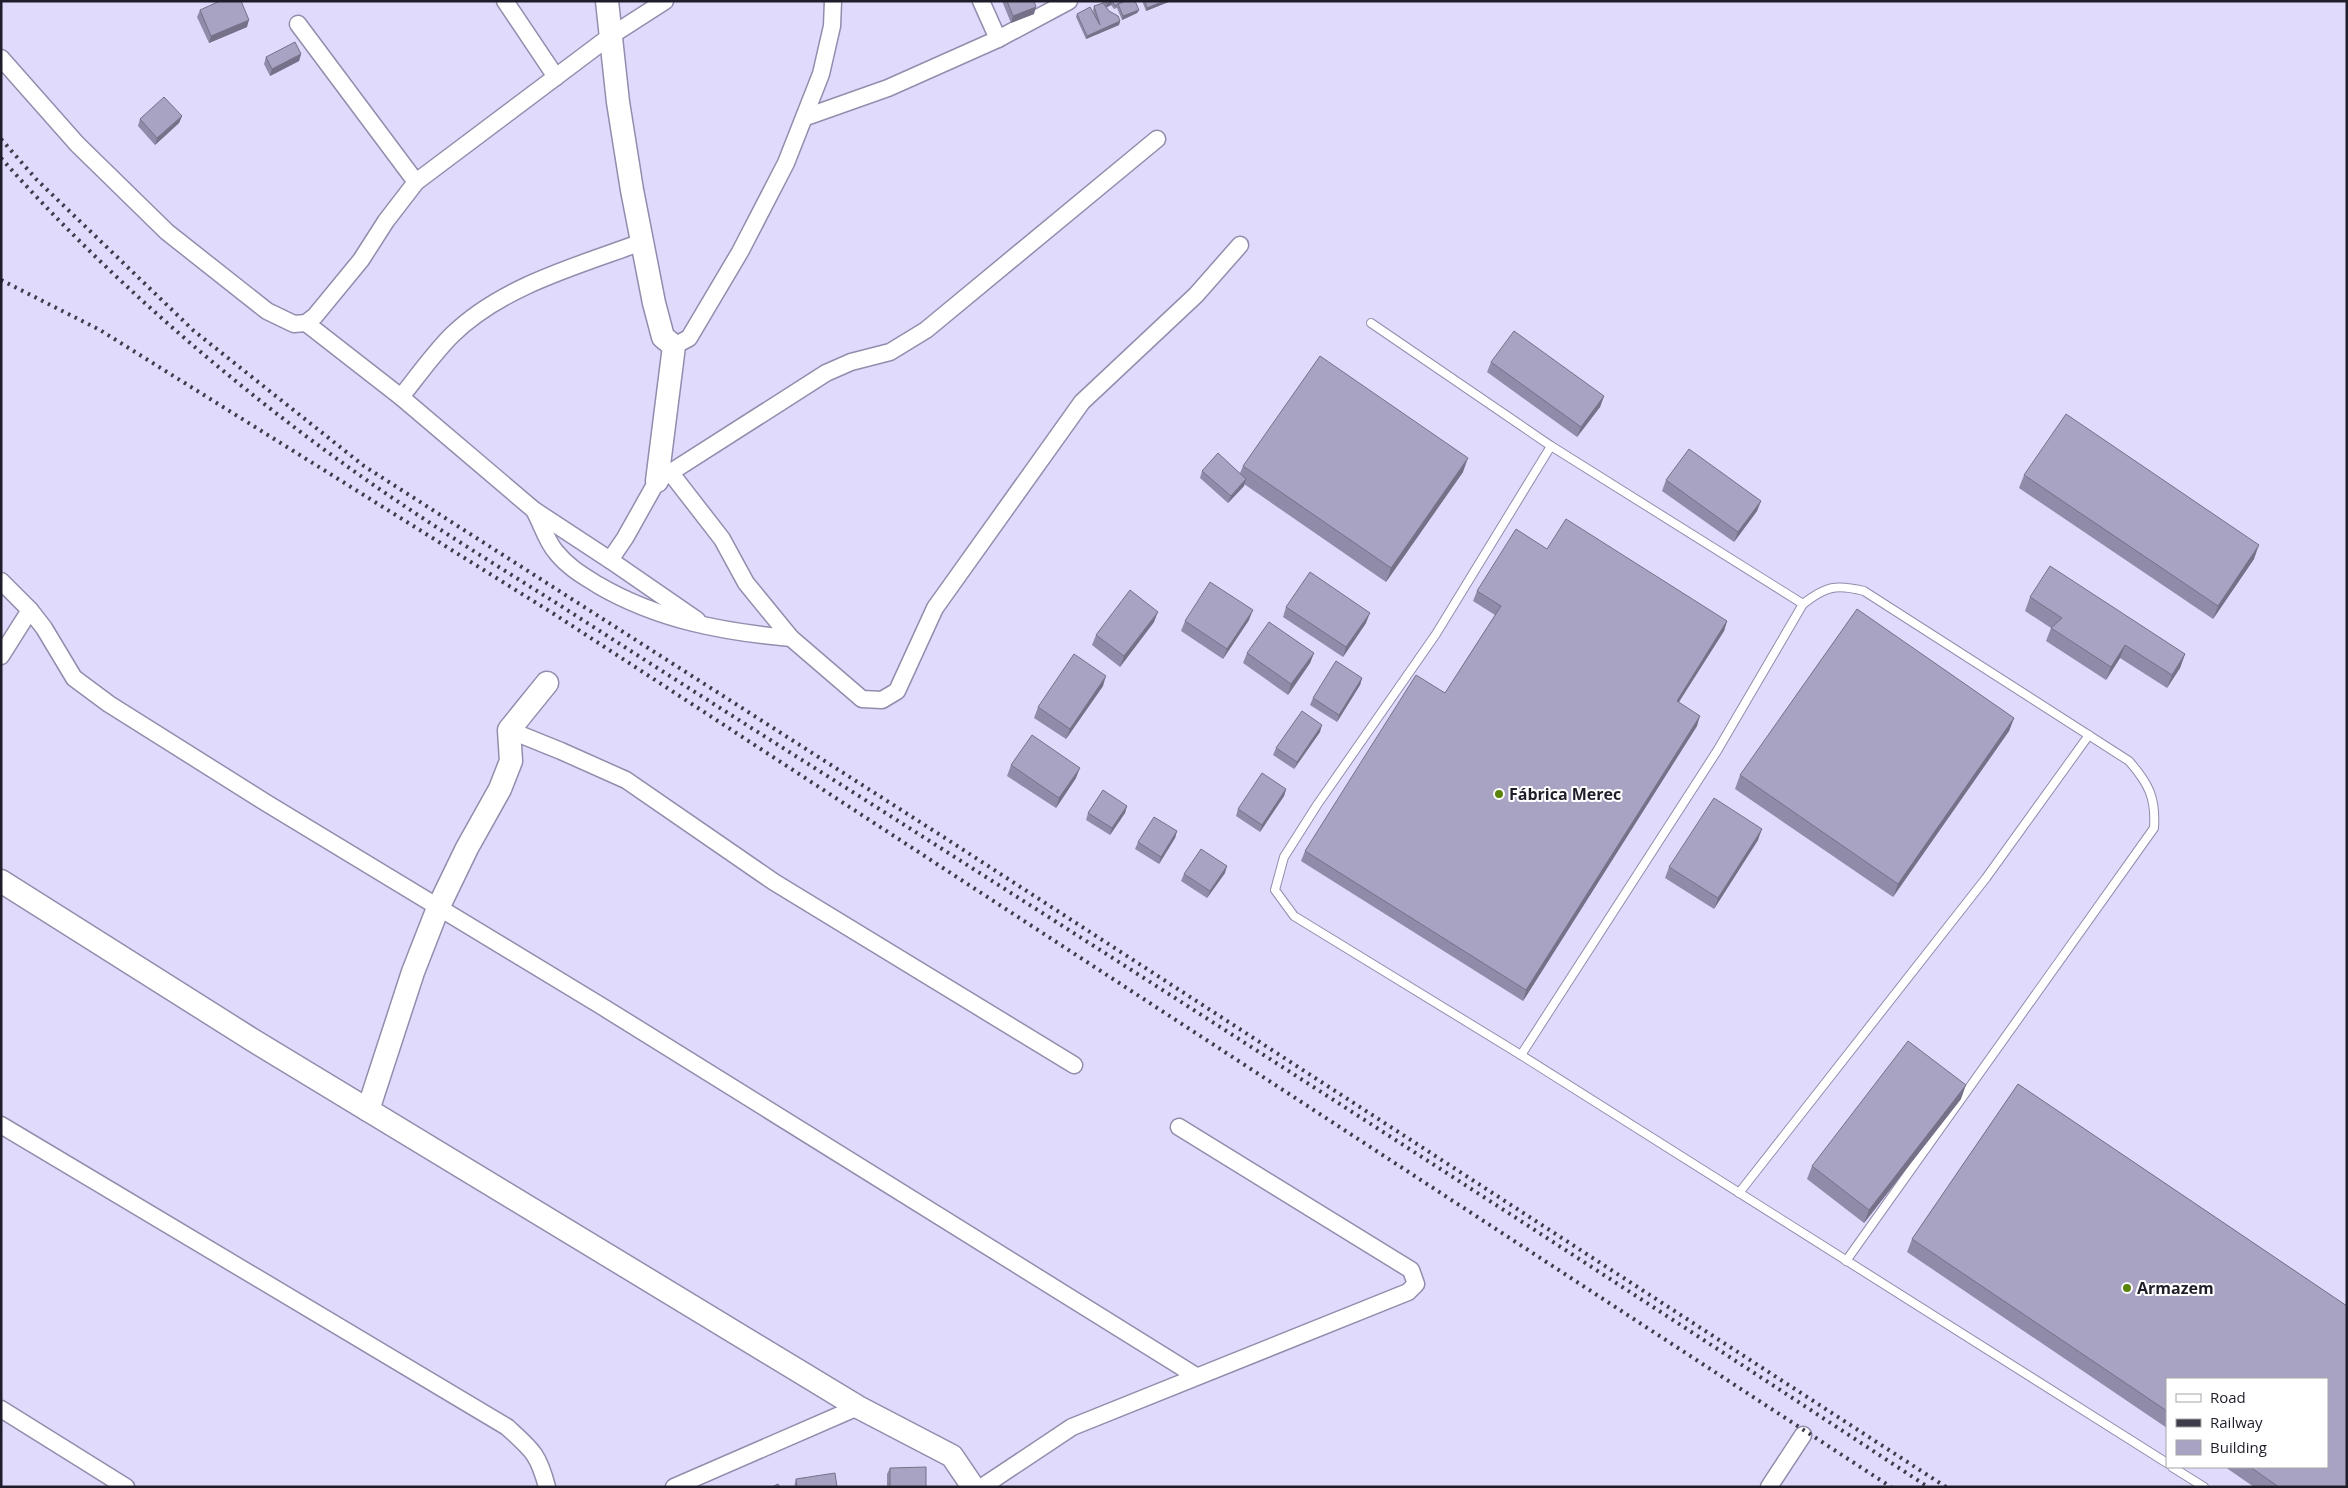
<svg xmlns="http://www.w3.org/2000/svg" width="2348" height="1488" font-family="'Open Sans',sans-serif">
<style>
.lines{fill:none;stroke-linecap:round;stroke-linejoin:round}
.lane-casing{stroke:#928dac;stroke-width:10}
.street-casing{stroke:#928dac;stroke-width:19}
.secondary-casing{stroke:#928dac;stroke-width:25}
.lane{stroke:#fff;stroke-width:8}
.street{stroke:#fff;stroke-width:16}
.secondary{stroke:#fff;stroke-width:22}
.rail{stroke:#3e3c4b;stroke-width:4;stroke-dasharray:2.5 5;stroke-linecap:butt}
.wall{fill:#908ba8}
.shaded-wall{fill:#767188}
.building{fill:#a8a2c3;stroke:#767188}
.poi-dot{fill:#5a830c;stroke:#fff;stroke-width:2}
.labels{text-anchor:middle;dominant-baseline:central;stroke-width:4;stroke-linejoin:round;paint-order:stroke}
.poi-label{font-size:16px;font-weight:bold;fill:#1f1d29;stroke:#fff;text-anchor:start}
</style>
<rect width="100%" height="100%" fill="#e0dafd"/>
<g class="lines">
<defs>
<g id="lane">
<path d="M 1371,323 L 1551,446 L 1803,604"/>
<path d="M 1551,446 L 1436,634 L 1317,805 L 1284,857 L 1275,890 L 1294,916 L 1521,1055 L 2167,1463"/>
<path d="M 1521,1055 L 1717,751 L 1803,604 C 1826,586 1836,584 1864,591 L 2129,761 C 2149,784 2156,798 2154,828 L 1846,1261"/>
<path d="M 1739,1193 L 1986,878 L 2089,735"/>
<path d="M 2172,1467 L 2204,1487"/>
</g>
<g id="street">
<path d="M 505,1 L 556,77"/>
<path d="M 981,1 L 998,39"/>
<path d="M 298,24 L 416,182"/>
<path d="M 1,58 L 77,144 L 167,232 L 267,311 L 294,324 L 306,323 L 315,316 L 361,260 L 386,221 L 416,182 L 609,37 L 665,1"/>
<path d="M 806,117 L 888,88 L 998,39 L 1069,1"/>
<path d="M 306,323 L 401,397 L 534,510 L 610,560 L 625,538 L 657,481 L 826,373 L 851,362 L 890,352 L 926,330 L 1157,139"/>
<path d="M 674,346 L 689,338 L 740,252 L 786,163 L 821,74 L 832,26 L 833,1"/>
<path d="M 401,397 C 417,377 433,354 452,335 C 502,286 577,266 642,242"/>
<path d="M 670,472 L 722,539 L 746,583 L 791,638 L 862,699 L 882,700 L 897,691 L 935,608 L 1082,402 L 1196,295 L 1240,245"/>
<path d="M 535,512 C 542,525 547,542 556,552 C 568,567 582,575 598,585 C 658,620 723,632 791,638"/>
<path d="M 610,560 L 697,620"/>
<path d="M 1,581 L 30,610 L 44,628 L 74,678 L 109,704 L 268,804 L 603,1007 L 1196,1376"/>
<path d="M 1,656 L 30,610"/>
<path d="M 509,730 L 561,751 L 626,780 L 774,882 L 1074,1065"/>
<path d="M 1,1125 L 507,1427 C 532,1450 538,1453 547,1487"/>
<path d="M 1,1409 L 126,1487"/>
<path d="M 674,1487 L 858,1407"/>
<path d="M 982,1487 L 1072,1427 L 1408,1292 L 1416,1284 L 1411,1270 L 1179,1127"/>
<path d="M 1769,1487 L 1803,1435"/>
</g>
<g id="secondary">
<path d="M 607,1 L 618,102 L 632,190 L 654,303 L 663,337 L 674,346 L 657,481"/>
<path d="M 1,881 L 251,1039 L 368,1110 L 858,1407 L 952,1456 L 973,1487"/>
<path d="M 368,1110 L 413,972 L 438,908 L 467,848 L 500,789 L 511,761 L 509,730 L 547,683"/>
</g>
</defs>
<use href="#lane" class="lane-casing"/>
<use href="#street" class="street-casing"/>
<use href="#secondary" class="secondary-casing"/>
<use href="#lane" class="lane"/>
<use href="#street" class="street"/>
<use href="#secondary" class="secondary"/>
<g class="rail">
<path d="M 1,139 L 37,180 L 194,331 L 364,466 L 945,838 L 1946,1487"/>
<path d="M 1,158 C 100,270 223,377 344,464 C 413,514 488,560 561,606 C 660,670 759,733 859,796 C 1217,1024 1574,1254 1928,1487"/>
<path d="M 1,280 L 100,330 L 554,614 L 1891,1487"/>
</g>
</g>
<g class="wall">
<path d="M 1002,1 L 1034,1 L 1034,14 L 1011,23 Z"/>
<path d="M 1101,1 L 1131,1 L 1139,10 L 1137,13 L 1122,20 L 1117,8 L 1114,9 L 1111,5 L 1106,7 L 1109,11 L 1120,21 L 1119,25 L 1086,39 L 1076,17 L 1077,14 L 1094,15 L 1093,10 L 1094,6 L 1103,3 Z"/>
<path d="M 1142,1 L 1171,1 L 1146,11 Z"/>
<path d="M 200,10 L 247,27 L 209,43 L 197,17 Z"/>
<path d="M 301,54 L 299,61 L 270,76 L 264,64 L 266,57 Z"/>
<path d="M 182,116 L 179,123 L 155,145 L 138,126 L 140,119 Z"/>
<path d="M 1491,362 L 1604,396 L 1600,407 L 1577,437 L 1487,372 Z"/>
<path d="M 1243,466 L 1463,472 L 1386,582 L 1244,484 L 1244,486 L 1228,503 L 1200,478 L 1202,471 L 1240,473 Z"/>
<path d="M 2024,475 L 2254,559 L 2213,619 L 2019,488 Z"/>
<path d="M 1666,480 L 1761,501 L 1757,511 L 1734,542 L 1662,491 Z"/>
<path d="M 1547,549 L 1727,621 L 1724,631 L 1679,702 L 1697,726 L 1523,1001 L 1301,861 L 1305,851 L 1445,693 L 1495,615 L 1473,601 L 1477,591 Z"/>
<path d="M 2030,597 L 2185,654 L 2180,668 L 2167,688 L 2120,658 L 2106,680 L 2046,641 L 2051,628 L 2025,611 Z"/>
<path d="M 1286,607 L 1366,623 L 1343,657 L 1283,617 Z"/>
<path d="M 1249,620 L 1223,659 L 1181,631 L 1185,621 Z"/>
<path d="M 1154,622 L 1120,667 L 1092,645 L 1096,635 Z"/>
<path d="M 1247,653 L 1314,653 L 1310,663 L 1288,695 L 1243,663 Z"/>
<path d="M 1362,678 L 1360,685 L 1337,722 L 1310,705 L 1313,698 Z"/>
<path d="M 1103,686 L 1066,739 L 1034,718 L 1038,707 Z"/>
<path d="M 2014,718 L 2009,731 L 1893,897 L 1735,789 L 1740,775 Z"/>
<path d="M 1320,732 L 1294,769 L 1273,755 L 1276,748 Z"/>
<path d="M 1011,765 L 1076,778 L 1056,808 L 1007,776 Z"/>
<path d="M 1286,789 L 1284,796 L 1260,832 L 1236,816 L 1238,809 Z"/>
<path d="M 1127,806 L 1125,813 L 1110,835 L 1086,820 L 1088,813 Z"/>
<path d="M 1177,831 L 1175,838 L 1159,864 L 1135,849 L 1138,842 Z"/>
<path d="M 1758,840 L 1714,909 L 1665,878 L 1669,867 Z"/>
<path d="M 1225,873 L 1207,898 L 1181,881 L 1184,874 Z"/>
<path d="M 2018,1084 L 2347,1306 L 2347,1487 L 2254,1487 L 2225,1467 L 2327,1467 L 2327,1379 L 2167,1379 L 2167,1428 L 1907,1252 L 1912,1239 Z"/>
<path d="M 1961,1099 L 1864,1223 L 1807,1179 L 1812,1166 Z"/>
<path d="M 890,1468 L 926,1487 L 887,1487 L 887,1474 Z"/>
<path d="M 796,1479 L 837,1487 L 794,1487 Z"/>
</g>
<g class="shaded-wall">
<path d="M 1112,1 L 1111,5 L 1106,8 L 1107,4 Z"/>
<path d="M 1164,1 L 1171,1 L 1146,11 L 1147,8 Z"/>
<path d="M 1036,7 L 1034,14 L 1011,23 L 1013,16 Z"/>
<path d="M 1139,10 L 1137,13 L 1122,20 L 1123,16 Z"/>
<path d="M 249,20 L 247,27 L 209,43 L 211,36 Z"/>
<path d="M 1120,21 L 1119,25 L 1086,39 L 1087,36 Z"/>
<path d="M 301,54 L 299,61 L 270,76 L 272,69 Z"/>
<path d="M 182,116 L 179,123 L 155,145 L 157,138 Z"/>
<path d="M 1604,396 L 1600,407 L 1577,437 L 1581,427 Z"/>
<path d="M 1468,458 L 1463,472 L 1386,582 L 1391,568 Z"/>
<path d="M 1246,479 L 1244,486 L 1228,503 L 1231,496 Z"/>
<path d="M 1761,501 L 1757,511 L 1734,542 L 1738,532 Z"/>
<path d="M 2259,545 L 2254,559 L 2213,619 L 2218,606 Z"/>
<path d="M 1253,610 L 1249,620 L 1223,659 L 1227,649 Z"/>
<path d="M 1158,612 L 1154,622 L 1120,667 L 1124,656 Z"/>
<path d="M 1370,613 L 1366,623 L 1343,657 L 1346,647 Z"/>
<path d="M 1727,621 L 1724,631 L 1673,711 L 1677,701 Z"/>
<path d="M 2125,645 L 2120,658 L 2106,680 L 2111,667 Z"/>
<path d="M 1314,653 L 1310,663 L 1288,695 L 1291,684 Z"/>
<path d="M 2185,654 L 2180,668 L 2167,688 L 2172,675 Z"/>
<path d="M 1106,676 L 1103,686 L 1066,739 L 1070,729 Z"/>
<path d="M 1362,678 L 1360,685 L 1337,722 L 1339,715 Z"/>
<path d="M 1700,716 L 1697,726 L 1523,1001 L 1526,990 Z"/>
<path d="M 2014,718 L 2009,731 L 1893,897 L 1898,884 Z"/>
<path d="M 1322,725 L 1320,732 L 1294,769 L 1297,762 Z"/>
<path d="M 1080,768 L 1076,778 L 1056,808 L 1059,798 Z"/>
<path d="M 1286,789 L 1284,796 L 1260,832 L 1262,825 Z"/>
<path d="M 1127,806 L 1125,813 L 1110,835 L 1112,828 Z"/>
<path d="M 1762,829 L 1758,840 L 1714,909 L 1718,898 Z"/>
<path d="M 1177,831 L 1175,838 L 1159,864 L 1161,857 Z"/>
<path d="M 1227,866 L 1225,873 L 1207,898 L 1210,891 Z"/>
<path d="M 1966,1085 L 1961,1099 L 1864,1223 L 1869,1210 Z"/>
</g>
<g class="building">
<path d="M 220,1 L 241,1 L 249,20 L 211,36 L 200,10 Z"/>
<path d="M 1007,1 L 1034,1 L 1036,7 L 1013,16 Z"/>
<path d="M 1105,1 L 1112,1 L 1107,4 Z"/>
<path d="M 1112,1 L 1123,1 L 1118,4 L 1126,1 L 1135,1 L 1139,10 L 1123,16 L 1118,4 L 1115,6 Z"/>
<path d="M 1145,1 L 1164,1 L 1147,8 Z"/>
<path d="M 1103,3 L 1109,11 L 1118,16 L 1120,21 L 1087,36 L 1077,14 L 1090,7 L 1100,25 L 1094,6 Z"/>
<path d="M 295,42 L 301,54 L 272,69 L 266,57 Z"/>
<path d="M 164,97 L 182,116 L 157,138 L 140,119 Z"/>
<path d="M 1514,331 L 1604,396 L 1581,427 L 1491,362 Z"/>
<path d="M 1320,356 L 1468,458 L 1391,568 L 1243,466 Z"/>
<path d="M 2066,414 L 2259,545 L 2218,606 L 2024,475 Z"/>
<path d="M 1689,449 L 1761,501 L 1738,532 L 1666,480 Z"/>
<path d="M 1218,453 L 1246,479 L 1231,496 L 1202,471 Z"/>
<path d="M 1566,519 L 1727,621 L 1677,701 L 1700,716 L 1526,990 L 1305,851 L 1416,675 L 1445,693 L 1501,606 L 1477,591 L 1516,529 L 1547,549 Z"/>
<path d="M 2050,566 L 2185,654 L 2172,675 L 2125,645 L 2111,667 L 2051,628 L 2062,618 L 2030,597 Z"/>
<path d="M 1310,572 L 1370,613 L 1346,647 L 1286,607 Z"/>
<path d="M 1210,582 L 1253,610 L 1227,649 L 1185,621 Z"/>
<path d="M 1130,590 L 1158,612 L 1124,656 L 1096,635 Z"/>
<path d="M 1857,609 L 2014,718 L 1898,884 L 1740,775 Z"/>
<path d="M 1269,622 L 1314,653 L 1291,684 L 1247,653 Z"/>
<path d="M 1074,654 L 1106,676 L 1070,729 L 1038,707 Z"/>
<path d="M 1336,661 L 1362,678 L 1339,715 L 1313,698 Z"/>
<path d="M 1302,711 L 1322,725 L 1297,762 L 1276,748 Z"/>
<path d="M 1032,735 L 1080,768 L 1059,798 L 1011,765 Z"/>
<path d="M 1262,773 L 1286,789 L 1262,825 L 1238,809 Z"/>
<path d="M 1103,790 L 1127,806 L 1112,828 L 1088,813 Z"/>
<path d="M 1714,798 L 1762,829 L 1718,898 L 1669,867 Z"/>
<path d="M 1154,817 L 1177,831 L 1161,857 L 1138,842 Z"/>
<path d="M 1201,849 L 1227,866 L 1210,891 L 1184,874 Z"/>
<path d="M 1908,1041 L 1966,1085 L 1869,1210 L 1812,1166 Z"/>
<path d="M 2018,1084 L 2347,1306 L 2347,1487 L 2279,1487 L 2250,1467 L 2327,1467 L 2327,1379 L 2167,1379 L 2167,1411 L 1912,1239 Z"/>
<path d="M 926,1467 L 926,1487 L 890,1487 L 890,1468 Z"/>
<path d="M 835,1473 L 837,1487 L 797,1487 L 796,1479 Z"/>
<path d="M 778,1484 L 780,1487 L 772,1487 Z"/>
</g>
<g class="poi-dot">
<circle cx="1499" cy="794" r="5"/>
<circle cx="2127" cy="1288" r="5"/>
</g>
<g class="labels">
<g class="poi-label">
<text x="1509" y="794">Fábrica Merec</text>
<text x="2137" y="1288">Armazem</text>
</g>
</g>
<rect width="2348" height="1488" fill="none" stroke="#1f1d29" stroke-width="5"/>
<rect x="2166" y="1378" width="162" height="90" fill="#ffffff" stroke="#a5a5a9"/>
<rect x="2176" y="1394" width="25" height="8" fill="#ffffff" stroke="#a5a5a9"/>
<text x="2210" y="1403" font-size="15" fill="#1f1d29">Road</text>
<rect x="2176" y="1419" width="25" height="8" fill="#3e3c4b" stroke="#a5a5a9"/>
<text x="2210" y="1428" font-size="15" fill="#1f1d29">Railway</text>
<rect x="2176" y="1440" width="25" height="15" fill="#a8a2c3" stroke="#a5a5a9"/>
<text x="2210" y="1453" font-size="15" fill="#1f1d29">Building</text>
</svg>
